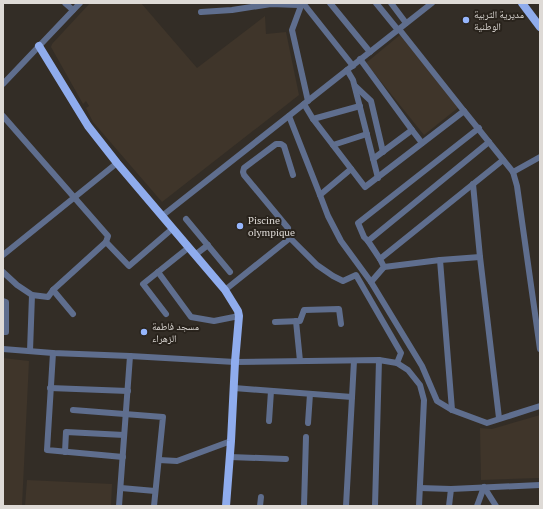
<svg xmlns="http://www.w3.org/2000/svg" width="543" height="509" font-family="'PT Serif','Noto Naskh Arabic',serif">
<style>
.built{fill:#3f352a}
.lines{fill:none;stroke-linecap:round;stroke-linejoin:round}
.minor{stroke:#5f6e8e;stroke-width:6}
.major{stroke:#8faced;stroke-width:8}
.poi-dot{fill:#96b6fd;stroke:#29231c;stroke-width:1.5}
.labels{text-anchor:middle;dominant-baseline:central;stroke-width:4;stroke-linejoin:round;paint-order:stroke}
.poi-label{font-size:10px;fill:#dedad6;stroke:#29231c;text-anchor:start}
</style>
<rect width="100%" height="100%" fill="#332d26"/>
<g class="built">
<path d="M 90,3 L 141,3 L 197,68 L 265,16 L 266,34 L 286,32 L 299,95 L 162,202 L 93,122 L 86,108 L 89,106 L 86,101 L 83,104 L 51,47 L 52,44 Z"/>
<path d="M 400,35 L 459,107 L 424,135 L 366,63 Z"/>
<path d="M 3,358 L 29,361 L 22,506 L 3,506 Z"/>
<path d="M 540,415 L 540,478 L 481,480 L 480,428 L 492,429 Z"/>
<path d="M 27,480 L 112,484 L 111,506 L 25,506 Z"/>
</g>
<g class="lines">
<g class="minor">
<path d="M 65,3 L 73,10"/>
<path d="M 302,3 L 292,30 L 308,101"/>
<path d="M 303,3 L 353,66"/>
<path d="M 330,3 L 370,52"/>
<path d="M 376,3 L 398,30"/>
<path d="M 391,3 L 406,23"/>
<path d="M 201,12 L 232,10 L 271,4 L 298,5 L 301,3"/>
<path d="M 399,29 L 464,111"/>
<path d="M 360,59 L 412,130"/>
<path d="M 347,70 L 353,80 L 378,178"/>
<path d="M 3,84 L 80,3"/>
<path d="M 355,86 L 371,101 L 383,152"/>
<path d="M 304,104 L 313,119 L 365,187 L 464,111 L 513,172 L 517,186 L 540,349"/>
<path d="M 3,116 L 108,236 L 106,242"/>
<path d="M 289,116 L 320,195 L 328,216 L 341,241 L 371,282 L 422,366 L 437,401 L 452,410 L 487,423 L 540,406"/>
<path d="M 313,119 L 360,106"/>
<path d="M 333,145 L 367,134"/>
<path d="M 373,159 L 412,130 L 422,143"/>
<path d="M 513,172 L 540,157"/>
<path d="M 473,184 L 480,257 L 499,418"/>
<path d="M 320,195 L 351,169"/>
<path d="M 162,216 L 432,3"/>
<path d="M 186,219 L 230,272"/>
<path d="M 288,228 L 244,175 L 243,172 L 244,168 L 276,144 L 281,144 L 284,146 L 293,175"/>
<path d="M 368,241 L 489,142"/>
<path d="M 3,255 L 117,163"/>
<path d="M 195,255 L 208,245"/>
<path d="M 380,259 L 368,241 L 364,237 L 358,223 L 479,128"/>
<path d="M 440,260 L 452,410"/>
<path d="M 384,267 L 440,260 L 480,257"/>
<path d="M 3,272 L 17,285 L 32,295 L 48,297 L 53,290"/>
<path d="M 158,272 L 191,317 L 214,321 L 239,316"/>
<path d="M 371,282 L 384,267 L 380,259 L 503,160"/>
<path d="M 225,290 L 290,238 L 317,265 L 333,276 L 343,281 L 356,275 L 401,353 L 397,363"/>
<path d="M 3,301 L 6,302 L 6,332 L 3,332"/>
<path d="M 73,314 L 53,290 L 106,242 L 129,266 L 172,229"/>
<path d="M 166,314 L 143,284 L 188,248"/>
<path d="M 296,321 L 300,361"/>
<path d="M 275,322 L 300,321 L 304,310 L 339,309 L 341,324"/>
<path d="M 3,349 L 53,353 L 130,356 L 235,362 L 379,360 L 397,363 L 408,370 L 420,385 L 424,400 L 419,506"/>
<path d="M 30,351 L 32,295"/>
<path d="M 53,353 L 47,450 L 123,457"/>
<path d="M 50,388 L 128,391"/>
<path d="M 234,388 L 352,397"/>
<path d="M 73,410 L 163,417 L 154,506"/>
<path d="M 269,421 L 271,391"/>
<path d="M 308,423 L 310,394"/>
<path d="M 65,452 L 66,432 L 124,435"/>
<path d="M 230,457 L 286,459"/>
<path d="M 159,460 L 177,461 L 231,441"/>
<path d="M 484,487 L 496,506"/>
<path d="M 121,488 L 155,491"/>
<path d="M 420,488 L 451,489 L 540,485"/>
<path d="M 119,506 L 130,356"/>
<path d="M 260,506 L 261,497"/>
<path d="M 304,506 L 306,437"/>
<path d="M 346,506 L 354,361"/>
<path d="M 375,506 L 379,360"/>
<path d="M 449,506 L 451,489"/>
<path d="M 477,506 L 484,487"/>
</g>
<g class="major">
<path d="M 522,3 L 540,27"/>
<path d="M 39,46 L 88,126 L 117,163 L 225,290 L 238,311 L 239,316 L 235,362 L 231,441 L 226,506"/>
</g>
</g>
<g class="poi-dot">
<circle cx="466" cy="20" r="4"/>
<circle cx="240" cy="226" r="4"/>
<circle cx="144" cy="332" r="4"/>
</g>
<g class="labels">
<g class="poi-label">
<text x="474" y="14">مديرية التربية<tspan x="474" dy="12">الوطنية</tspan></text>
<text x="248" y="220">Piscine<tspan x="248" dy="12">olympique</tspan></text>
<text x="152" y="326">مسجد فاطمة<tspan x="152" dy="12">الزهراء</tspan></text>
</g>
</g>
<rect width="543" height="509" fill="none" stroke="#dedad6" stroke-width="8"/>
</svg>
